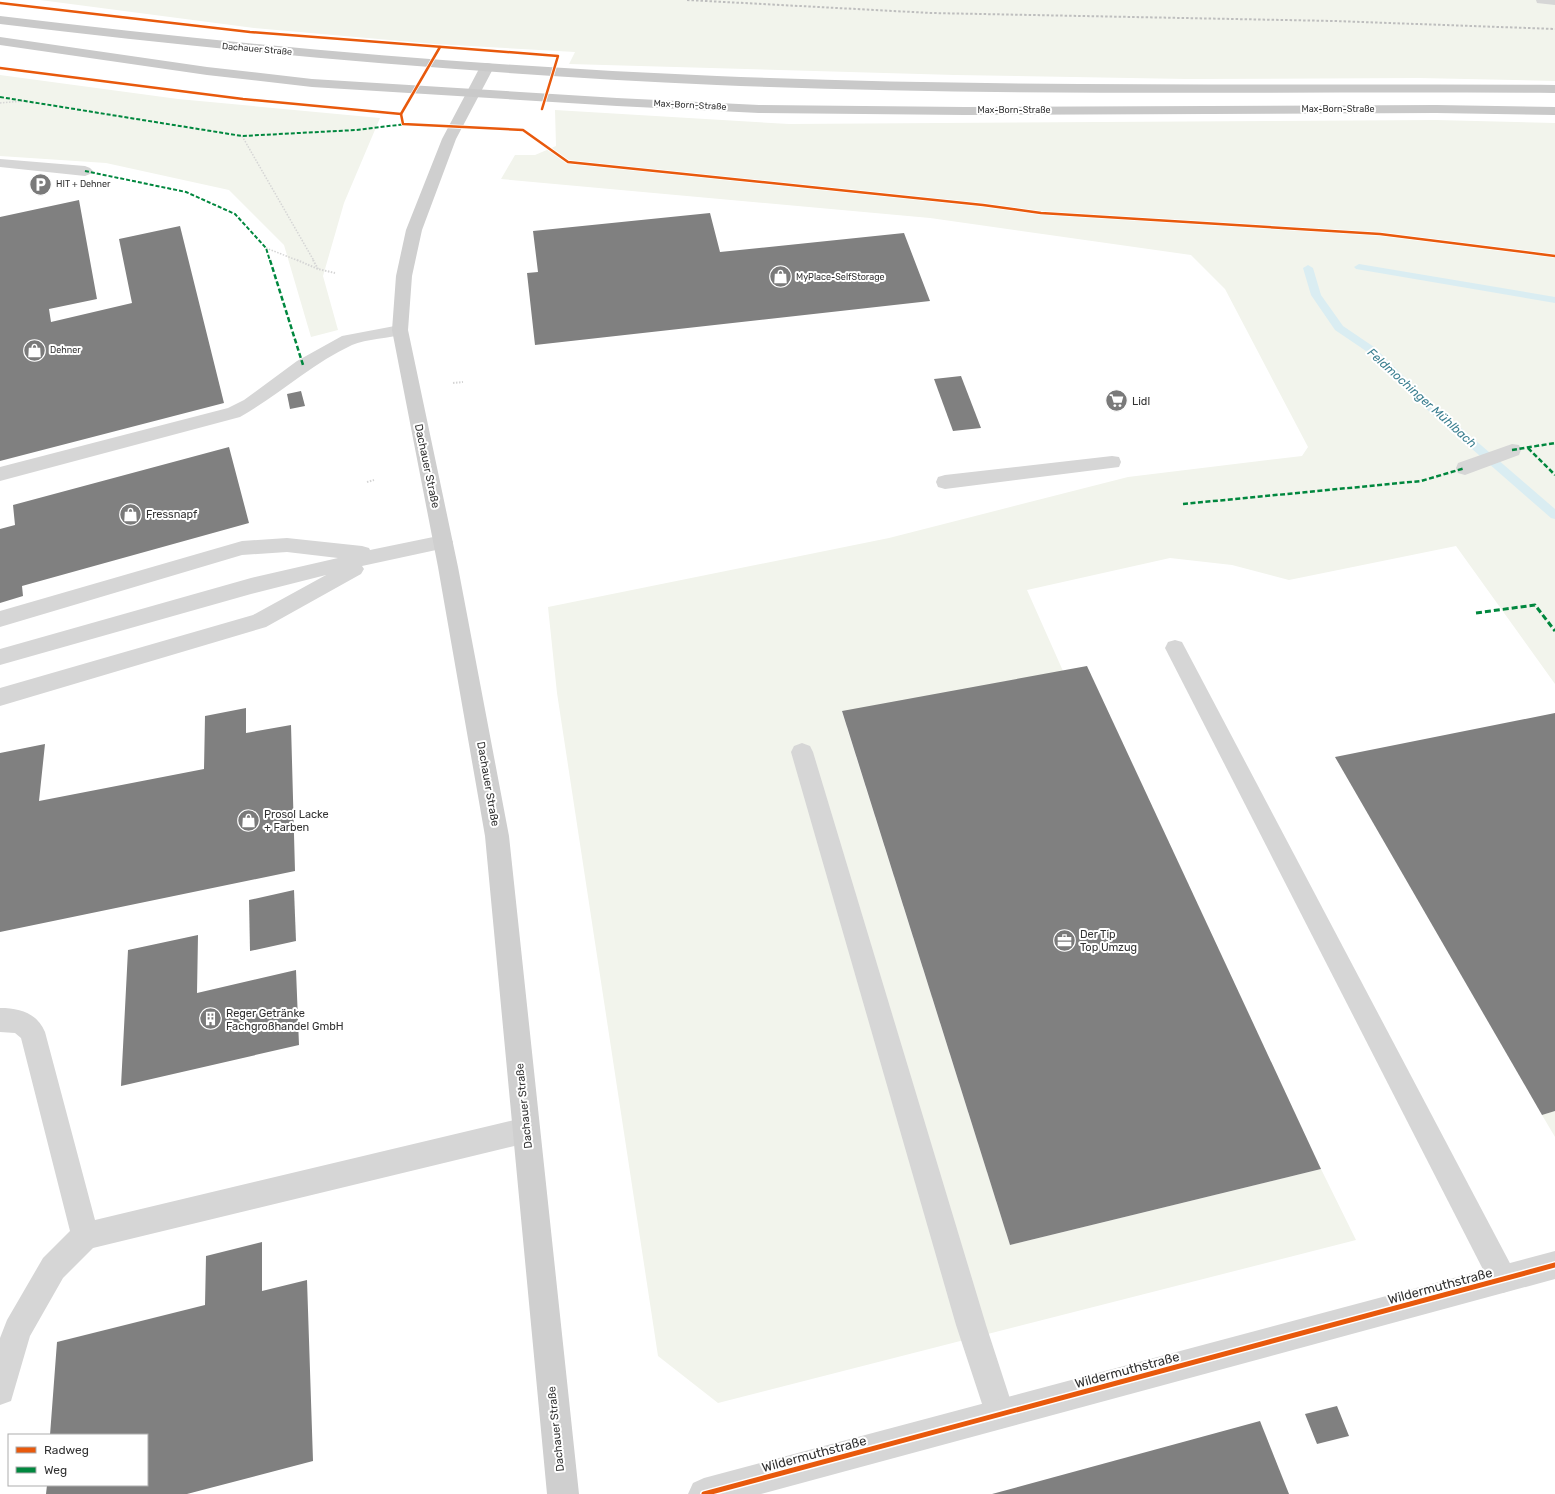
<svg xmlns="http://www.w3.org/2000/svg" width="1555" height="1494" font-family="Rubik,sans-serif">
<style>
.green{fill:#f2f4ec}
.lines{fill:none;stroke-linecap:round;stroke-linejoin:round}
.stream{fill:#daedf2;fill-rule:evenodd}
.building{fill:#808080}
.path-far1{stroke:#d5d5d5;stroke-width:1.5;stroke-dasharray:1.5 1.5;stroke-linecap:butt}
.path{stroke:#d5d5d5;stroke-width:2;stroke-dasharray:1.5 1.5;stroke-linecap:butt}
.lane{fill:#d6d6d6;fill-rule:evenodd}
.street{fill:#d6d6d6;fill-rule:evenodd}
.secondary{fill:#cfcfcf;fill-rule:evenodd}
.primary{fill:#c9c9c9;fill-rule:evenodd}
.rail{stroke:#bebebe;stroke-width:2;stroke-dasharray:2.5 2;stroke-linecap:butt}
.quiet-far2{stroke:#00873e;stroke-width:2;stroke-dasharray:4 2;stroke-linecap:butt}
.quiet-far1{stroke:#00873e;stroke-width:2.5;stroke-dasharray:5 2.5;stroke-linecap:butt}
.quiet{stroke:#00873e;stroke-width:3;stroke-dasharray:6 3;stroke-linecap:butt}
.cycleway-far1-casing{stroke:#fff;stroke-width:4}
.cycleway-casing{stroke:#fff;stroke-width:8}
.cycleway-far1{stroke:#e8590c;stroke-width:2.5}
.cycleway{stroke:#e8590c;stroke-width:5}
.labels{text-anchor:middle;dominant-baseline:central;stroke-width:4;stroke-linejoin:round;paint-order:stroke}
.far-street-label{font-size:9px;fill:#323232;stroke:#fff}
.far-poi-label{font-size:9px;fill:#323232;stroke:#fff;text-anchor:start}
.poi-label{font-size:11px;fill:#323232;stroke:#fff;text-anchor:start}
.street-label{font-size:11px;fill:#323232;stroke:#fff}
.water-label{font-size:12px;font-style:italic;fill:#3b7f90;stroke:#fff}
.near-street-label{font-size:13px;fill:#323232;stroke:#fff}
</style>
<rect width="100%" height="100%" fill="#fff"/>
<g class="green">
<path d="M 40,0 L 1555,0 L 1555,81 L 1419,78 L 1187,79 L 955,75 L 569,64 L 575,52 L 435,44 L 254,28 Z"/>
<path d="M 0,75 L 178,99 L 380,118 L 344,203 L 323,276 L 338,330 L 311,337 L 284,245 L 229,190 L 106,163 L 0,156 Z"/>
<path d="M 555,110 L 789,124 L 1436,120 L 1555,123 L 1555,684 L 1456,546 L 1289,580 L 1232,565 L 1170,558 L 1027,590 L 1063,671 L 842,712 L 1010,1245 L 1321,1169 L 1356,1240 L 718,1403 L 658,1356 L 557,693 L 548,607 L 889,538 L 1128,477 L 1302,456 L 1308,447 L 1225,289 L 1191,255 L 930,218 L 501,179 L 515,155 L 535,155 L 556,146 Z"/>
<path d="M 1555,1111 L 1555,1137 L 1542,1115 Z"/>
</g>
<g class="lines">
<g class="stream">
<path d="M 1359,264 L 1555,297 L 1555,303 L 1356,269 L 1354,267 Z"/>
<path d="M 1308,265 L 1313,268 L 1321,295 L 1343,326 L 1374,347 L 1423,395 L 1555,509 L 1555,519 L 1551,518 L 1415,399 L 1366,351 L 1335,330 L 1311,295 L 1303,268 Z"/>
</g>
</g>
<g class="building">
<path d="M 79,200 L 97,299 L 49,309 L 51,322 L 132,303 L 119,239 L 180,226 L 224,403 L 0,461 L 0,217 Z"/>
<path d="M 710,213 L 720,252 L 904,233 L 930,301 L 535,345 L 527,273 L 538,272 L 533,231 Z"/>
<path d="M 961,376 L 981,428 L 953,431 L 934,379 Z"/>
<path d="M 301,391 L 305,406 L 290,409 L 287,394 Z"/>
<path d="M 229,447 L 249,523 L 22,586 L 23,596 L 0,603 L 0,529 L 15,525 L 13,505 Z"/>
<path d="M 1087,666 L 1321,1169 L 1010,1245 L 842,711 Z"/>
<path d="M 246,708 L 246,733 L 291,725 L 295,871 L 0,932 L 0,753 L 45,744 L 39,801 L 204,769 L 205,716 Z"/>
<path d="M 1555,713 L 1555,1111 L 1542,1115 L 1335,757 Z"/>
<path d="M 294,890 L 296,941 L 250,951 L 249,900 Z"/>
<path d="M 198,935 L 197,993 L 296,970 L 299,1045 L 121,1086 L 128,950 Z"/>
<path d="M 262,1242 L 262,1291 L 307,1280 L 313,1461 L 187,1494 L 46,1494 L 47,1485 L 147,1485 L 147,1435 L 50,1435 L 57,1342 L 205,1305 L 206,1256 Z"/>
<path d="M 1337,1406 L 1349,1436 L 1317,1444 L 1305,1414 Z"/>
<path d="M 1260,1421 L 1289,1494 L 992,1494 Z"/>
</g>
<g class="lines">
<g class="path-far1">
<path d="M 0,103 L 23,101"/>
<path d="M 242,136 L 314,261"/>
<path d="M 266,248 L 299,261"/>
</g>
<g class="path">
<path d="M 297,260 L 318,269 L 335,273"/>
<path d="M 313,260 L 318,269"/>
<path d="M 453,383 L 463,382"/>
<path d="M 367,482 L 374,480"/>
</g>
<g class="lane">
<path d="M 1536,0 L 1555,0 L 1555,5 L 1537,3 Z"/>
<path d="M 400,325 L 406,326 L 408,330 L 406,334 C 390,338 366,339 352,345 C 311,364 279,395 240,417 L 0,481 L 0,467 L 228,408 L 244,400 L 297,361 L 342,336 Z"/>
<path d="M 1512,444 L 1519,445 L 1521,450 L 1519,455 L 1465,475 L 1458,473 L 1456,468 L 1458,463 Z"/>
<path d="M 1112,456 L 1119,457 L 1121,462 L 1119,467 L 945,489 L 938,487 L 936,482 L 938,477 L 945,475 Z"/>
<path d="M 443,535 L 450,537 L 453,542 L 450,547 L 362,566 L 364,569 L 361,574 L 266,627 L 0,706 L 0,688 L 253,615 L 326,575 L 251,594 L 0,665 L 0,649 L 251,578 L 338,558 L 287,552 L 242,555 L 0,627 L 0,611 L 242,541 L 287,538 L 362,546 L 369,548 L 370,550 Z"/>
<path d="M 1175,640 L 1182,642 L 1513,1269 L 1517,1279 L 1513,1289 L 1503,1293 L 1493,1289 L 1165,648 L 1168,642 Z"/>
<path d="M 802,743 L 810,746 L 813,752 L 986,1325 L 1015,1414 L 1011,1425 L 1000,1429 L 989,1425 L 956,1325 L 791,752 L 794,746 Z"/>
<path d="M 0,1008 C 20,1008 37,1013 45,1032 L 95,1220 L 527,1117 L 536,1121 L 540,1130 L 536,1139 L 527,1143 L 93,1248 L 63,1278 L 30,1336 L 11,1401 L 0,1405 L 0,1338 L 7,1320 L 43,1258 L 70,1231 L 21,1038 L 15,1033 L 0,1032 Z"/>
</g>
<g class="street">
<path d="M 0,159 L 85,166 L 90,168 L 93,171 L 90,174 L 85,176 L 0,167 Z"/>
<path d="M 1555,1251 L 1555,1279 L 761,1494 L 688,1494 L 693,1483 L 704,1478 Z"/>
</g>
<path class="secondary" d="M 487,63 L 492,64 L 494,67 L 456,139 L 422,230 L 412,276 L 408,330 L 458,567 L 509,836 L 579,1494 L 547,1494 L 485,836 L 438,567 L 392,330 L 396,276 L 406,230 L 442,139 L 480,67 L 482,64 Z"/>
<g class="primary">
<path d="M 0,16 C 239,45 477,66 717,76 C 996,88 1276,83 1555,85 L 1555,93 C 1276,91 996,97 717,85 C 477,74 238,53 0,24 Z"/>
<path d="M 0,37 L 207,67 L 312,79 L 617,98 L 759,105 L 965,107 L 1436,105 L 1555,107 L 1555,115 L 1436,113 L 965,115 L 759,113 L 617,106 L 312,87 L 207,75 L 0,45 Z"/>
</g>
<path class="rail" d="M 687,0 L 931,13 L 1334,21 L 1555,29"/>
<g class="quiet-far2">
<path d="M 0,97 L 242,136 L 356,130 L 406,124"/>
<path d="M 85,171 L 186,192 L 235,214 L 266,248 L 270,261"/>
</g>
<g class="quiet-far1">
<path d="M 270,260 L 303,365"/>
<path d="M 1528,448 L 1555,475"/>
<path d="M 1512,450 L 1555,443"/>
<path d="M 1183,504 L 1421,481 L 1465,468"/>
</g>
<path class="quiet" d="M 1476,613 L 1535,605 L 1555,631"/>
<defs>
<g id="cycleway-far1">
<path d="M 0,3 L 250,32 L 558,56 L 542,109"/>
<path d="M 0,68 L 243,99 L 401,114 L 403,124 L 523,130 L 568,162 L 983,205 L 1041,213 L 1380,234 L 1555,256"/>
<path d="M 401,114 L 440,47"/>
</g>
<path id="cycleway" d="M 704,1494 L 1555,1265"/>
</defs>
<use href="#cycleway-far1" class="cycleway-far1-casing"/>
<use href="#cycleway" class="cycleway-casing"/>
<use href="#cycleway-far1" class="cycleway-far1"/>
<use href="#cycleway" class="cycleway"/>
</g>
<defs>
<symbol id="parking-disc" viewBox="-11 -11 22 22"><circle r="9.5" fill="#7a7a7a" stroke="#fff"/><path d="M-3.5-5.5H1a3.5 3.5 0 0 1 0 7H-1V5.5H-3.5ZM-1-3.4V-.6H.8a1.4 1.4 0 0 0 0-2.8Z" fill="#fff"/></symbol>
<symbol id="shop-disc" viewBox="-11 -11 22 22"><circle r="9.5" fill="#7a7a7a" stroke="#fff"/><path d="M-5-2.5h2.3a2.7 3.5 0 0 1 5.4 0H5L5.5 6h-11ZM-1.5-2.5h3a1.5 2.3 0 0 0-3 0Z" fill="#fff"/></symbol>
<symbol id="supermarket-disc" viewBox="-11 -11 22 22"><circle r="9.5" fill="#7a7a7a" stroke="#fff"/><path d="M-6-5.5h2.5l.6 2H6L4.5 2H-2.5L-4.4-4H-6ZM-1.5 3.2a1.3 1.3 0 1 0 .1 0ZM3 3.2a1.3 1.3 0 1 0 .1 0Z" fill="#fff"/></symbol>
<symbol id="office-disc" viewBox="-11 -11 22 22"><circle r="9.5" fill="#7a7a7a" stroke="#fff"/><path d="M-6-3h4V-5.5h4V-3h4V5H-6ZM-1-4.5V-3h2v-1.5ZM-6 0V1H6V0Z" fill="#fff"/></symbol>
<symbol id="building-disc" viewBox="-11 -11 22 22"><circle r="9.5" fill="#7a7a7a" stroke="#fff"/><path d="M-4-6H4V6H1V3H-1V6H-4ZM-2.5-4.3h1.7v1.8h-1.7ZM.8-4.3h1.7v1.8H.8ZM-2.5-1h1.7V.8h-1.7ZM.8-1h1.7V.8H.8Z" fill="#fff"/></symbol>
</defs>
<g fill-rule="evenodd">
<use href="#parking-disc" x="28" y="172" width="25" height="25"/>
<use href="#shop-disc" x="768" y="264" width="25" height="25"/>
<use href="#shop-disc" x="22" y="338" width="25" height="25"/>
<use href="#supermarket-disc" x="1104" y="388" width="25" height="25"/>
<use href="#shop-disc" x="118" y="502" width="25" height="25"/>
<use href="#shop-disc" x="236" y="808" width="25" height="25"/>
<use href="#office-disc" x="1052" y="928" width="25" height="25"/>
<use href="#building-disc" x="198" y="1006" width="25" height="25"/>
</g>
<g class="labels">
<g class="far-street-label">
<text transform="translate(257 49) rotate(5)">Dachauer Straße</text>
<text transform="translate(690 105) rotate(3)">Max-Born-Straße</text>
<text x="1338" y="109">Max-Born-Straße</text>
<text x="1014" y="110">Max-Born-Straße</text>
</g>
<g class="far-poi-label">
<text x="56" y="184">HIT + Dehner</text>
<text x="796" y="277">MyPlace-SelfStorage</text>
<text x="50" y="350">Dehner</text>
</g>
<g class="poi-label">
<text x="1132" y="401">Lidl</text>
<text x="146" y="514">Fressnapf</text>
<text x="264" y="814">Prosol Lacke<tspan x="264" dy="13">+ Farben</tspan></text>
<text x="1080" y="934">Der Tip<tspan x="1080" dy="13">Top Umzug</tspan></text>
<text x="226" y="1013">Reger Getränke<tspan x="226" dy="13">Fachgroßhandel GmbH</tspan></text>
</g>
<g class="street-label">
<text transform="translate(427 466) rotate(78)">Dachauer Straße</text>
<text transform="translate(488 784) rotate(80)">Dachauer Straße</text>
<text transform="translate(524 1106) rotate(-96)">Dachauer Straße</text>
<text transform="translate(556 1429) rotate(-96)">Dachauer Straße</text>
</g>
<g class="water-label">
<text transform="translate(1422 398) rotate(42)">Feldmochinger Mühlbach</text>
</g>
<g class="near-street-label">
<text transform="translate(1440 1286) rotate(-15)">Wildermuthstraße</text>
<text transform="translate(1127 1370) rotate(-15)">Wildermuthstraße</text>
<text transform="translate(814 1454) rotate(-15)">Wildermuthstraße</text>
</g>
</g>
<rect x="8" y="1434" width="140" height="52" fill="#ffffff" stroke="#adadad"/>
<rect x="16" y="1447" width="20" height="6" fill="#e8590c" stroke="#adadad"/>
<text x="44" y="1454" font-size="12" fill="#323232">Radweg</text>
<rect x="16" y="1467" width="20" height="6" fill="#00873e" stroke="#adadad"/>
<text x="44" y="1474" font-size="12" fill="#323232">Weg</text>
</svg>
